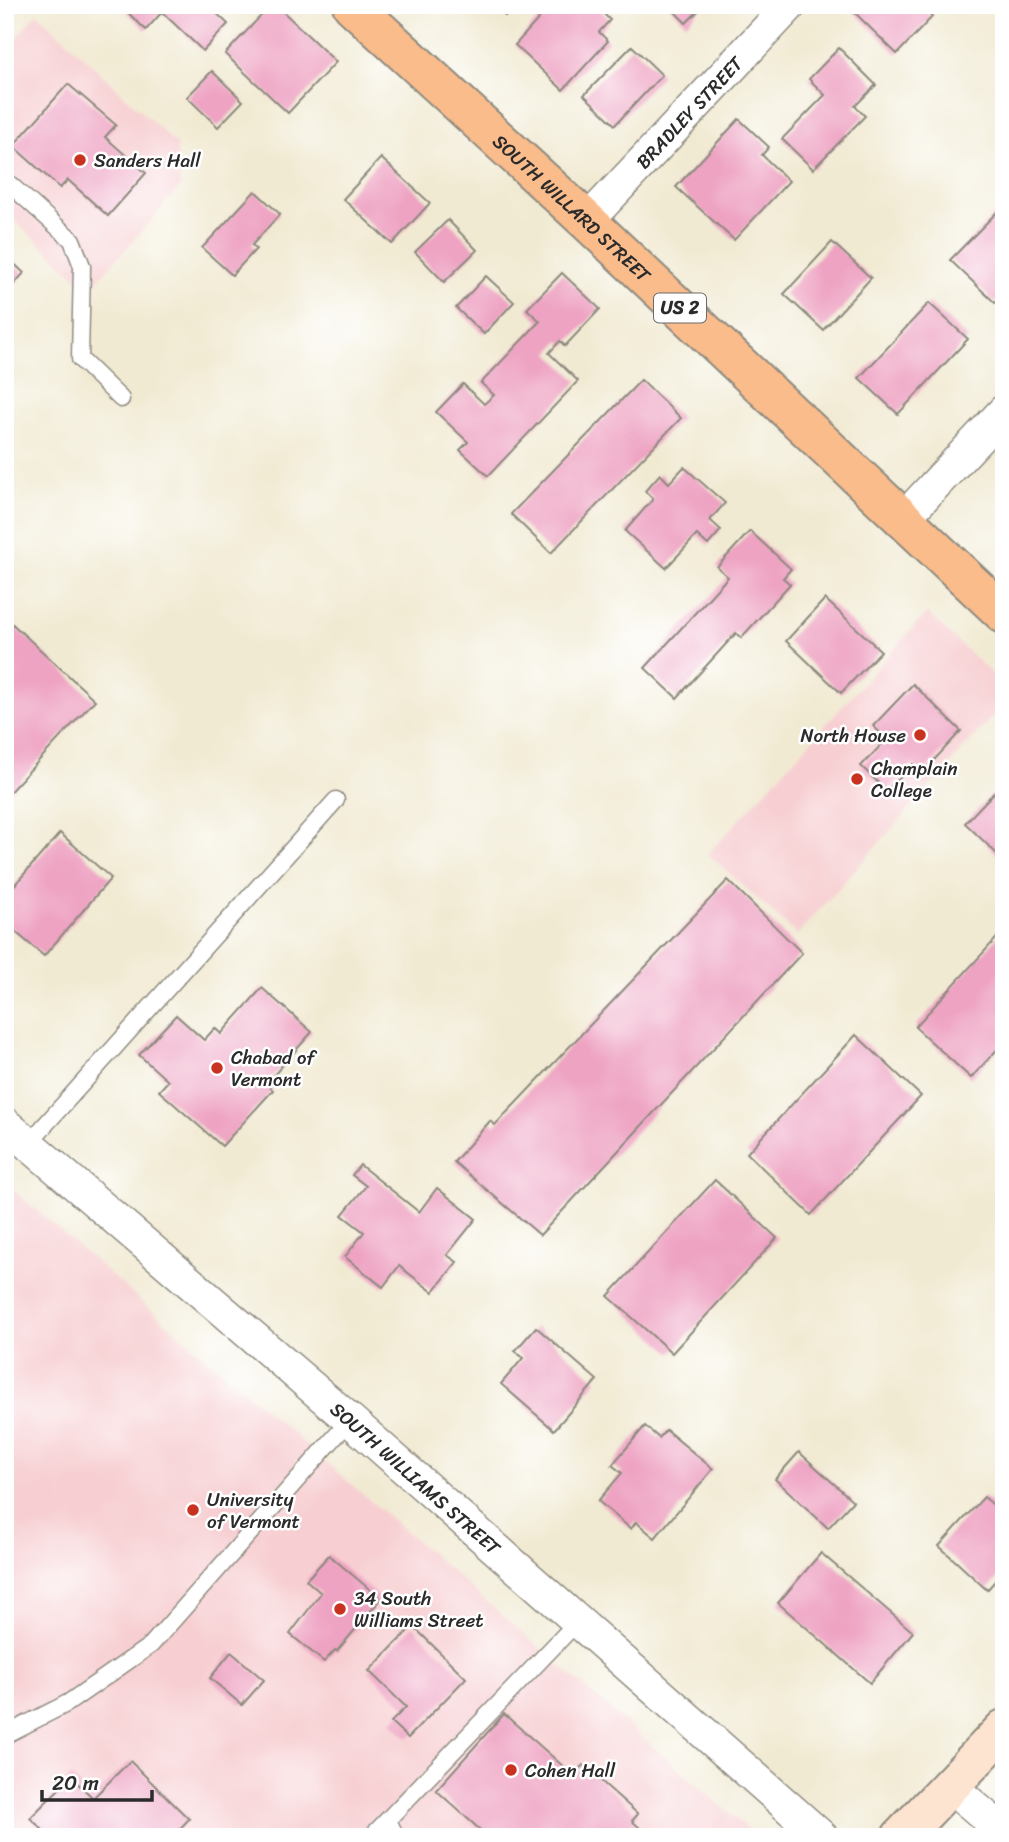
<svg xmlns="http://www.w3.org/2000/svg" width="1009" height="1842" font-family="Sriracha,sans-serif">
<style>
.built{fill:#f7cfd2}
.building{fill:#eea3c2}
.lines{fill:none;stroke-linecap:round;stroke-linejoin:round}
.service-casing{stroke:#8e8a7f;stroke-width:19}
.minor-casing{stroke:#8e8a7f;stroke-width:35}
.secondary-casing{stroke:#8e8a7f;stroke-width:42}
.primary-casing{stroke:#8e8a7f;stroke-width:42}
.service{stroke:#fff;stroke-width:16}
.minor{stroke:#fff;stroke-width:32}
.secondary{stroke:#fde4d1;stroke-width:38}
.primary{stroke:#fabc8b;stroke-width:38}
.poi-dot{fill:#c8321e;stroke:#fff;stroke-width:2.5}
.labels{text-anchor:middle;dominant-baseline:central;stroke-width:5;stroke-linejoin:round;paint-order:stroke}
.shield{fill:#fff;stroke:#6b6b6b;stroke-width:2}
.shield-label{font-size:18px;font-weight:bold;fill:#2b2b2b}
.street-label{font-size:19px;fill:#2b2b2b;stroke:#fff}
.poi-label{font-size:19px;fill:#2b2b2b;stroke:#fff;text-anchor:start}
</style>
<rect width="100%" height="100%" fill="#fff"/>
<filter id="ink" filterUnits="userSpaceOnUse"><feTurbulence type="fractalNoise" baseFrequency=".0143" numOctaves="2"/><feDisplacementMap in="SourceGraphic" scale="14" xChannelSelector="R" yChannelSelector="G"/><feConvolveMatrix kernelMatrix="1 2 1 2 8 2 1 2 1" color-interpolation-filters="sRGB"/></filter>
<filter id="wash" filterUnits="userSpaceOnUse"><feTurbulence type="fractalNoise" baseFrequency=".00686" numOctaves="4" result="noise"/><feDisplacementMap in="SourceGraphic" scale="28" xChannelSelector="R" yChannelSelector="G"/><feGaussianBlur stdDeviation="1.57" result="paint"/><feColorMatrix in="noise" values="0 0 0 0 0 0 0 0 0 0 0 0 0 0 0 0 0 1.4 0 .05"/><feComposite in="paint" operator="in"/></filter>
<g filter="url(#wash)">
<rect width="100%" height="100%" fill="#f1ead3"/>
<g class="built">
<path d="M 37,13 L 177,145 L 180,187 L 90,289 L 5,212 L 5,51 Z"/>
<path d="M 927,613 L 1004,685 L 1004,703 L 797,935 L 708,854 Z"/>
<path d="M 5,1183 L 757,1837 L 5,1837 Z"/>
</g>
<g id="blocks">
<g class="building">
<path d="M 120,5 L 208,5 L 228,24 L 203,51 L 162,12 L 146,30 Z"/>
<path d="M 271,5 L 276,5 L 336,62 L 288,113 L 225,54 Z"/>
<path d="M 493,5 L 515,5 L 505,16 Z"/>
<path d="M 551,5 L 595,5 L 610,20 L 599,32 L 608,41 L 563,90 L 515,45 Z"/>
<path d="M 668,5 L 704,5 L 686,23 Z"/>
<path d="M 859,5 L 920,5 L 932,17 L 897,54 L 853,11 Z"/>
<path d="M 632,46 L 662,75 L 615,125 L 584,95 Z"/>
<path d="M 839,48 L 876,85 L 855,106 L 865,116 L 813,169 L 782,139 L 825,95 L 809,79 Z"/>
<path d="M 212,71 L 243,101 L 218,127 L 187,97 Z"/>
<path d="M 68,84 L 116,125 L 105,137 L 146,173 L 108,216 L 68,180 L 60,188 L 13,146 Z"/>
<path d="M 739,119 L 769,147 L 762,155 L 789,181 L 734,240 L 676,187 Z"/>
<path d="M 381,158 L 430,203 L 392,244 L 343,199 Z"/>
<path d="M 255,191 L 280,214 L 252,245 L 256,249 L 232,275 L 202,248 Z"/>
<path d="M 1000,209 L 1004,213 L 1004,295 L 995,303 L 950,260 Z"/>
<path d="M 448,220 L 477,250 L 444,282 L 415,252 Z"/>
<path d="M 832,242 L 871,278 L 823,330 L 784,294 Z"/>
<path d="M 5,255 L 24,273 L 5,294 Z"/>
<path d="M 562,273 L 600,309 L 565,346 L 560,341 L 549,353 L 578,381 L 488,476 L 460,450 L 468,442 L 436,412 L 463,384 L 484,404 L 494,395 L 481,383 L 540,321 L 527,309 Z"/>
<path d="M 486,276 L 514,302 L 484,334 L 456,308 Z"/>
<path d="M 929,303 L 968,339 L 898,414 L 859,378 Z"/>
<path d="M 641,380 L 681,418 L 551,553 L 511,514 Z"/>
<path d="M 684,467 L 725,503 L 710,520 L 721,530 L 708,545 L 697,535 L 666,568 L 625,531 L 653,499 L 645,491 L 660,474 L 669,483 Z"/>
<path d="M 750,531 L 791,569 L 783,578 L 790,584 L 741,638 L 736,633 L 677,698 L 645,668 L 728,577 L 717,567 Z"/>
<path d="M 825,599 L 881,651 L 841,693 L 786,641 Z"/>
<path d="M 7,619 L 95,700 L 5,797 L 5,621 Z"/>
<path d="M 913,684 L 961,731 L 922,773 L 913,764 L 887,791 L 861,766 L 887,739 L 873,726 Z"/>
<path d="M 1004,782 L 1004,861 L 965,823 Z"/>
<path d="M 60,833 L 111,878 L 44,956 L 5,923 L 5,896 Z"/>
<path d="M 728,880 L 802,953 L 540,1235 L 454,1162 L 490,1121 L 495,1125 Z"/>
<path d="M 1004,930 L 1004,1042 L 971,1078 L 915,1027 Z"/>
<path d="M 262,988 L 312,1032 L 266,1084 L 273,1090 L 222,1146 L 159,1091 L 168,1081 L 139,1055 L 176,1015 L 204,1040 L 215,1028 L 221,1034 Z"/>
<path d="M 856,1035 L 921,1096 L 811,1215 L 747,1153 Z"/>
<path d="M 360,1165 L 419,1212 L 437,1188 L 476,1219 L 447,1255 L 457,1262 L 433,1292 L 399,1266 L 383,1287 L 345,1257 L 364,1232 L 342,1215 L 366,1186 L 352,1175 Z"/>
<path d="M 715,1180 L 777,1238 L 672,1353 L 608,1296 Z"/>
<path d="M 536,1327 L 597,1380 L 554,1430 L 501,1384 L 523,1358 L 515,1351 Z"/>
<path d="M 645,1426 L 659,1438 L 666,1430 L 713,1469 L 655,1538 L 636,1522 L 631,1529 L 598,1501 L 622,1473 L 612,1465 Z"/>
<path d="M 799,1452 L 853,1501 L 828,1528 L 775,1479 Z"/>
<path d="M 984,1497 L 1004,1514 L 1004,1571 L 987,1590 L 939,1546 Z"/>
<path d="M 821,1553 L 913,1632 L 870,1683 L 778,1603 Z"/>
<path d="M 329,1555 L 381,1599 L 337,1651 L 335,1650 L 324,1662 L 290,1634 L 321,1593 L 306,1580 Z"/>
<path d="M 413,1626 L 466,1678 L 408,1738 L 391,1722 L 406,1707 L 369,1671 Z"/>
<path d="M 231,1652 L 264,1680 L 242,1705 L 210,1678 Z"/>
<path d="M 504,1714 L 573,1775 L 583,1765 L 638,1814 L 632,1821 L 650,1837 L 488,1837 L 436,1790 Z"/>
<path d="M 130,1761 L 189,1819 L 172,1837 L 35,1837 L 42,1829 L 30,1818 L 71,1777 L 93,1798 Z"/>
</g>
</g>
</g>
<g filter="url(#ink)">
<use href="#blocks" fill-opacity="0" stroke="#8e8a7f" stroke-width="2"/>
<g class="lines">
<defs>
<g id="service">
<path d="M 5,180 L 72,240 L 82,266 L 80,359 L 121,399"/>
<path d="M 28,1144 L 336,800"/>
<path d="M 5,1735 L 68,1703 L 151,1645 L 350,1420"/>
<path d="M 388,1820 L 396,1837"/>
<path d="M 371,1837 L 578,1621"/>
</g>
<g id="minor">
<path id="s1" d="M 587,221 L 790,5"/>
<path d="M 903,519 L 1004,411"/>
<path id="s2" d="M 5,1124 L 350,1420 L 822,1837"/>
<path d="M 950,1786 L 1004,1832"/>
</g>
<path id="secondary" d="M 901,1837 L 1004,1729"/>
<g id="primary">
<path id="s3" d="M 352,5 L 587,221 L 1004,614"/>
</g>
</defs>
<use href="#service" class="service-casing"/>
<use href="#minor" class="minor-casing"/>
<use href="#secondary" class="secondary-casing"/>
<use href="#primary" class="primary-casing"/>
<use href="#service" class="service"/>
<use href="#minor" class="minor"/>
<use href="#secondary" class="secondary"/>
<use href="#primary" class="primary"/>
</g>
</g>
<g class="poi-dot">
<circle cx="80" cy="160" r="7"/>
<circle cx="920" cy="735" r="7"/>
<circle cx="857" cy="779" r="7"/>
<circle cx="217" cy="1068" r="7"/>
<circle cx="193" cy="1510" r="7"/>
<circle cx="340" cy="1609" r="7"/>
<circle cx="511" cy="1770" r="7"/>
</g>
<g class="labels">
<rect class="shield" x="654" y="293.5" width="52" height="29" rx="5"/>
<g class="shield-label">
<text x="680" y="308">US 2</text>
</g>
<g class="street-label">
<text stroke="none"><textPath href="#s1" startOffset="149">BRADLEY STREET</textPath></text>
<text stroke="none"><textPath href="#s3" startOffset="299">SOUTH WILLARD STREET</textPath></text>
<text stroke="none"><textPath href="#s2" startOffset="542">SOUTH WILLIAMS STREET</textPath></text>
</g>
<g class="poi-label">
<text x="94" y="160">Sanders Hall</text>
<text x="906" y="735" text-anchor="end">North House</text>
<text x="871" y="768">Champlain<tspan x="871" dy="22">College</tspan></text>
<text x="231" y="1057">Chabad of<tspan x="231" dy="22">Vermont</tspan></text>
<text x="207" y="1499">University<tspan x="207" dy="22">of Vermont</tspan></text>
<text x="354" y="1598">34 South<tspan x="354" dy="22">Williams Street</tspan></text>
<text x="525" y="1770">Cohen Hall</text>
</g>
</g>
<rect width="1009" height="1842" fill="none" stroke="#fff" stroke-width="28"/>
<path d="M42 1790v10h110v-10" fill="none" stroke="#2b2b2b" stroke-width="3.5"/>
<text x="52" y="1790" font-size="21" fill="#2b2b2b" stroke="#ffffff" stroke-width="5" paint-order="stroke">20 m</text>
</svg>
